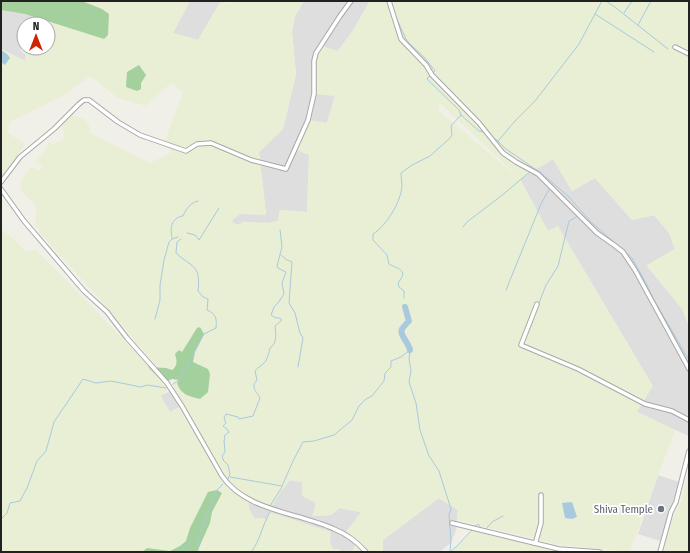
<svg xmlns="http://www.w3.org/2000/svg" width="690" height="553" font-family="'Fira Sans Condensed',sans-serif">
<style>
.residential{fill:#dfdede}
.farmland{fill:#e9efd4;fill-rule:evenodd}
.forest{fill:#a4d09d}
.water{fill:#a9c9de}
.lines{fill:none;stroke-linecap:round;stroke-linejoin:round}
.stream{stroke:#a9c9de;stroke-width:1}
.river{stroke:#a9c9de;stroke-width:6}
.minor-casing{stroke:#a8a8a8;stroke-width:5.5}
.minor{stroke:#fff;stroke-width:3.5}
.worship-dot{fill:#6b7280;stroke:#fff;stroke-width:1.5}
.labels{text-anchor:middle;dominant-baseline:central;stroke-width:3.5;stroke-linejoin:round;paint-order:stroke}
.worship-label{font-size:11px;fill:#5b616d;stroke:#fff;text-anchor:end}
</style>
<rect width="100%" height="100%" fill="#f1f0e8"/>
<g class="residential">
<path d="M 190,1 L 221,1 L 198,40 L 173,33 Z"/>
<path d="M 304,1 L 370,1 L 352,32 L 337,52 L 321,46 L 335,96 L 327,123 L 296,149 L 309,155 L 307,212 L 280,210 L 278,221 L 269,223 L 242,222 L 240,225 L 233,223 L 232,220 L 240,214 L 266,214 L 259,152 L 283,129 L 296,74 L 292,32 L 295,16 Z"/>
<path d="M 1,10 L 25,14 L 44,20 L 40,24 L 24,24 L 24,37 L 22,36 L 21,51 L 26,55 L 25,61 L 1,49 Z"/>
<path d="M 553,159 L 572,191 L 595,178 L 632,220 L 654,215 L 669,233 L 675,249 L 647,266 L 682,309 L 689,326 L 689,436 L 675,430 L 637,412 L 558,226 L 548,231 L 520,179 Z"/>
<path d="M 170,391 L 182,406 L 170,412 L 160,396 Z"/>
<path d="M 658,475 L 679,482 L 660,541 L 638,534 Z"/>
<path d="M 290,480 L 302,482 L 316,503 L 313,516 L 331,515 L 339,508 L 361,512 L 356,542 L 353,550 L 348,552 L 341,552 L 341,550 L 333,549 L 330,543 L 266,519 L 254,518 L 249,509 L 249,500 L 281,491 Z"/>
<path d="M 439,498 L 458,510 L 456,530 L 451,543 L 439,552 L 383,552 L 383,540 Z"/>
</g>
<g class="farmland">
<path d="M 82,1 L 190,1 L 173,33 L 198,40 L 221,1 L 231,4 L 233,1 L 304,1 L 295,16 L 292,32 L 296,74 L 283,129 L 259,152 L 266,215 L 240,214 L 232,220 L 233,223 L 240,225 L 242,222 L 269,223 L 278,221 L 280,210 L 307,212 L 309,155 L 295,149 L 308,120 L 327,123 L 335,96 L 314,94 L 314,61 L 321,46 L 338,51 L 352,32 L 370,1 L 689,1 L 689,326 L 682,309 L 647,265 L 675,249 L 669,233 L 655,215 L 632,220 L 595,178 L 572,191 L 553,159 L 520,179 L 548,231 L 558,226 L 653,386 L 637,412 L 675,430 L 630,552 L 556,544 L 457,520 L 458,510 L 439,498 L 383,540 L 383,552 L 348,552 L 353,550 L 356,542 L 344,534 L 361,512 L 339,508 L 331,515 L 312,516 L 316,503 L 302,496 L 302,482 L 290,480 L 281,491 L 271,508 L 249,500 L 249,509 L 254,518 L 266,519 L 270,512 L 331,532 L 330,543 L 333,549 L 341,550 L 341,552 L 197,552 L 210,523 L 212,512 L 222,493 L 190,528 L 186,541 L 180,546 L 170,551 L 147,548 L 142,552 L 1,552 L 1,228 L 4,232 L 13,238 L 26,252 L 35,249 L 87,301 L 169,388 L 161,396 L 170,412 L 182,406 L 173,386 L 174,380 L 172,379 L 179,380 L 208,369 L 193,362 L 195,352 L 204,334 L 197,328 L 175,367 L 171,370 L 166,368 L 158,368 L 103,303 L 40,233 L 37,226 L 34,226 L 36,219 L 36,206 L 20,190 L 22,186 L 21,180 L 31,167 L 40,170 L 42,166 L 35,162 L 46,149 L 48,142 L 54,144 L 62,140 L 65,134 L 61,125 L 71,114 L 85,120 L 89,124 L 90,133 L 150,163 L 172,152 L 165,140 L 183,92 L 171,83 L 146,106 L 118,98 L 90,76 L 66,94 L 10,122 L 8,133 L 25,144 L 1,180 L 1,49 L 25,61 L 26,55 L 21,51 L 22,36 L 24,37 L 24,48 L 48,48 L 48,24 L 40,24 L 44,20 L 104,39 L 102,9 ZM 439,102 L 513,172 L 513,173 L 439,111 Z"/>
<path d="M 689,469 L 689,552 L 662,552 L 672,520 L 682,500 Z"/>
<path d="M 473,530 L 583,552 L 452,552 Z"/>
</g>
<g class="forest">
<path d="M 1,1 L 82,1 L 102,9 L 109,14 L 108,35 L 104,39 L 25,14 L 1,10 Z"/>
<path d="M 139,65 L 146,75 L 141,83 L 141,89 L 137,91 L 126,87 L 127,72 Z"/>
<path d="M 200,327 L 204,334 L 195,352 L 193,362 L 208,369 L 210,374 L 208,392 L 200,399 C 189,396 181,395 177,383 L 179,380 L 172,379 L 164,383 L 148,367 L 166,368 L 172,370 C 178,365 177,361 175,354 L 179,350 L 182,352 L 197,328 Z"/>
<path d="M 217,490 L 222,493 L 212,512 L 210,523 L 197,552 L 142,552 L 147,548 L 170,551 L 180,546 L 186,541 L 190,528 L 208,492 Z"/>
</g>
<g class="water">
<path d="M 1,50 L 7,54 L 10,58 L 5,65 L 1,62 Z"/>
<path d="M 572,502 L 577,517 L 572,519 L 565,518 L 562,503 Z"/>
</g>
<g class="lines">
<g class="stream">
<path d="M 606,1 L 616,8 L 668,49"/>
<path d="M 624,13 L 632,1"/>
<path d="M 595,14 L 654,52"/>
<path d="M 395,15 L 406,39 L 410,44 L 425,58 L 435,71 L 433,73"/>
<path d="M 638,25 L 651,1"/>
<path d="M 461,115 L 479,131 L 484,132"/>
<path d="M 491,136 L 498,141 L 515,121 L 535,101 L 579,44 L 602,1"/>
<path d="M 498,141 L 506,149 L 541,173 L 568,196 L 591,222 L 632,258 L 646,283 L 654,300 L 689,360"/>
<path d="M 463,227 L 467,222 L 501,196 L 531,171"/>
<path d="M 187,233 L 195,235 L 199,240 L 219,208"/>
<path d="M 172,238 C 170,228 171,218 183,216 C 186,209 191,202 198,201"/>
<path d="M 281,255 L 287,260 L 292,262 L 289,303 L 295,313 L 300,333 L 303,338 L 298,367"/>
<path d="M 506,290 L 541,204 L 552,184"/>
<path d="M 404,298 L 404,291 L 399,287 L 398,283 C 399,281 401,279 402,277 C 406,269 393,267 389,264 L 387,255 L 373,240 L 373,234 C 386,226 401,202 402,186 C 402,182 401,178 401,173 L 412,165 L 430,156 L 450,138 L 452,135 L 451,126 L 461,115 L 459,110 L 427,79 L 428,77 L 431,76"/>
<path d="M 539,303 L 546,285 L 558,266 L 569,221 L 578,216"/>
<path d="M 155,319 L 160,300 L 160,285 L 164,260 L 169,242 L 172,239 L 178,237"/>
<path d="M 410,350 L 409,359 L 411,371 L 409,382 L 416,403 L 420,430 L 429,456 L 439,471 L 451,509 L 449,515 L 451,540 L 450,552"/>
<path d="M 173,384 L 179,380 L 204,334 L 216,328 C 217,318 216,314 207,310 L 208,299 L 203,297 L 198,291 C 201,264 192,268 176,253 L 177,242 L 181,239"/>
<path d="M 230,477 L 282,486 L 294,459 L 303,442 L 314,441 L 334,435 L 352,420 L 359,406 L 366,399 L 372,396 L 384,381 L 385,373 L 391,367 L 391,361 L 401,357 L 410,350"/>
<path d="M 228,479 L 230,474 L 228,465 L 223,460 L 223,458 L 222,456 L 225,452 L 224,440 L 225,439 L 224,436 L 229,432 L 227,429 L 223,426 L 226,423 L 224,418 L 226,414 L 238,417 L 239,419 L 253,416 L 260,398 C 257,392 250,387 257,380 L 255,371 C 258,367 260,367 263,364 C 267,361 269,353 270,348 C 277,344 276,334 275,326 L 282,320 L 280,318 L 276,318 L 271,315 L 274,307 L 278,303 L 284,294 L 282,283 L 286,272 L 278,268 L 277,266 L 282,247 L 280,230"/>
<path d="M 270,506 L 282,487"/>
<path d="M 1,519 L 7,513 L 10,503 L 20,501 L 27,488 L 37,461 L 46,451 L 54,422 L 83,379 L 96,383 L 111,381 L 141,387 L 147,385 L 166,388"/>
<path d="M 474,527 L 478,524 L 481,528 L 486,529 L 492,522 L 503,516"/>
<path d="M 198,538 L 198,552"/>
<path d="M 148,552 L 155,552"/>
<path d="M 179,552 L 198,537 L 217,490 L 223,484"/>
<path d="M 251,552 C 260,542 262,525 270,512"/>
<path d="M 450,552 L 456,547 L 472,530"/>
</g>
<path class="river" d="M 405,307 L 409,321 C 407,323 404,326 402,329 C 399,335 409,343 410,350"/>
<defs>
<g id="minor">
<path d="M 389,1 L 401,39 L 426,65 L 432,75 L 479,123 L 503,153 L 516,162 L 538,174 L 597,233 L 614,245 L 623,252 L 635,270 L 689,369"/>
<path d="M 675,47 L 689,54"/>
<path d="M 1,182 L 20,157 L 54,129 L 79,104 L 84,100 L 89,100 L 118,122 L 140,135 L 186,151 L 197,144 L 211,143 L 251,160 L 286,169 L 308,120 L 314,94 L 314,61 L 316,53 L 340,16 L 351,1"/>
<path d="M 1,189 L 24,221 L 84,291 L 107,312 L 127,338 L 167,383 L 182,406 L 222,476 C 247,512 298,512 334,529 C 347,534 357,542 366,552"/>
<path d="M 537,304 L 521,345 L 578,369 L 645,404 L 672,411 L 689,420"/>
<path d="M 452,523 L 559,549 L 600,552"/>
<path d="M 534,543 L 536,541 L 541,523 L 541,495"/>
<path d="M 660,552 L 671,512 L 676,502 L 689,451"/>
</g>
</defs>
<use href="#minor" class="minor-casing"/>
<use href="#minor" class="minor"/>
</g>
<circle class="worship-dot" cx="661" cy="509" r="4"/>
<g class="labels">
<g class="worship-label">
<text x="653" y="509">Shiva Temple</text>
</g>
</g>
<rect width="690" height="553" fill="none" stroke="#212121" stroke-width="4"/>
<g transform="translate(36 36)"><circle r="19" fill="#ffffff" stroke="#a6a6a6"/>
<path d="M0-3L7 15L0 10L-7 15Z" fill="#d02302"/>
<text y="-6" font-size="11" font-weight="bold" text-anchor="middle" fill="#212121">N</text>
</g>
</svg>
